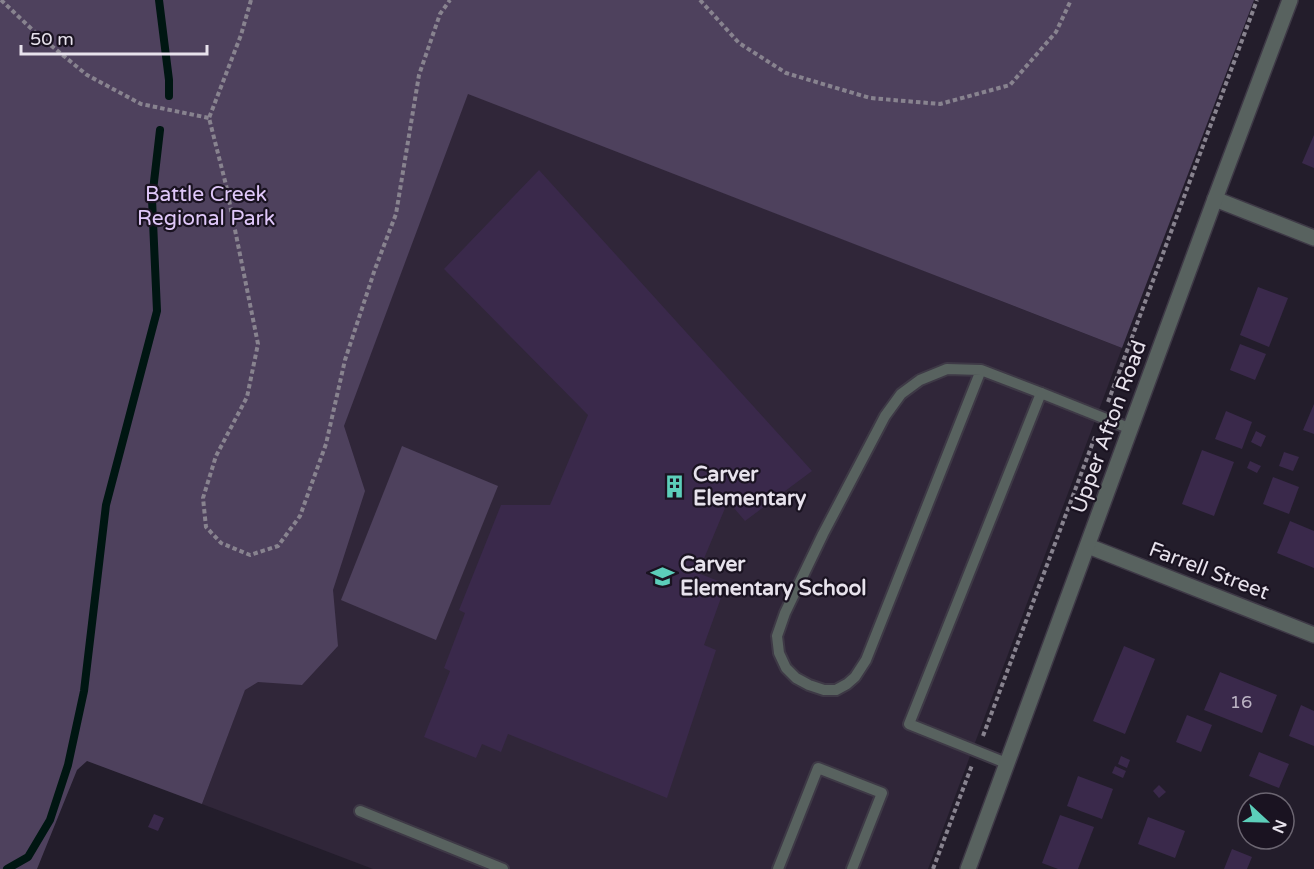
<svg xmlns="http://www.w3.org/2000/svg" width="1314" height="869" font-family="'Varela Round',sans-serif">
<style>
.built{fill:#302639}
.green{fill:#4e415d}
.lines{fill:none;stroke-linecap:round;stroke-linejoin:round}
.stream{stroke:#001612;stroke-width:8}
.building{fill:#3a294b}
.service-casing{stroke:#3e3946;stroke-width:14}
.minor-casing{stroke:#3e3946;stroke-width:18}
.tertiary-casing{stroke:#3e3946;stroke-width:18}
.path{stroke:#88838f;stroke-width:4;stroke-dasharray:4.5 3;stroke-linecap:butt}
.service{stroke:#58625f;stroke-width:10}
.minor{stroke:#58625f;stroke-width:15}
.tertiary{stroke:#58625f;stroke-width:15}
.labels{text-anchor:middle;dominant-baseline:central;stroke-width:4.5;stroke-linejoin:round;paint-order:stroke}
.number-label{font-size:18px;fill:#bcb4c4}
.park-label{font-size:21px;fill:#e0c8fa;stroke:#1a1321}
.street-label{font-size:21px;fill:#e7e2ec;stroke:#1a1321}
.poi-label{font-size:21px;font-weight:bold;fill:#e7e2ec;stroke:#1a1321;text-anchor:start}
</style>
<rect width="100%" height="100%" fill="#231d2b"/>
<path class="built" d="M 468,93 L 1122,348 L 928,869 L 373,869 L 202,804 Z"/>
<g class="green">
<path d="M 0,0 L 1254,0 L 1122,348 L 468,94 L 344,426 L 365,491 L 333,590 L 338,646 L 302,685 L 258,682 L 245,690 L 202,804 L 87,761 L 77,770 L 37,869 L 0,869 Z"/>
<path d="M 402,446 L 498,486 L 436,640 L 341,600 Z"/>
</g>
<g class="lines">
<g class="stream">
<path d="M 159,0 L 169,80 L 169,96"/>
<path d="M 7,869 L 28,857 L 50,820 L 68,765 L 84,691 L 106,505 L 157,311 L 152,199 L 160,130"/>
</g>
</g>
<g class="building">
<path d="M 1314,135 L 1314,168 L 1302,163 Z"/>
<path d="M 539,170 L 812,471 L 745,521 L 728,501 L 698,573 L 726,584 L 704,645 L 716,650 L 667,798 L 508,734 L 501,752 L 482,744 L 476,758 L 424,737 L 450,671 L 444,668 L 465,613 L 459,610 L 501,505 L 550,505 L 588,415 L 444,269 Z"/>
<path d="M 1258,287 L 1288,298 L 1269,347 L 1240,335 Z"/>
<path d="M 1240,344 L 1266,354 L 1255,380 L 1230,370 Z"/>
<path d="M 1314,404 L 1314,434 L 1303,430 Z"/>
<path d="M 1226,411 L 1252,422 L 1242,449 L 1215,439 Z"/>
<path d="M 1256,431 L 1266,436 L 1261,447 L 1251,442 Z"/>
<path d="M 1202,450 L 1234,462 L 1214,516 L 1182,504 Z"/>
<path d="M 1284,452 L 1299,457 L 1293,471 L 1279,466 Z"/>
<path d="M 1250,461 L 1261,466 L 1257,473 L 1247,468 Z"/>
<path d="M 1273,477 L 1299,487 L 1289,514 L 1263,504 Z"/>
<path d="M 1290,521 L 1314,531 L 1314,568 L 1277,553 Z"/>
<path d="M 1124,646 L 1155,659 L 1125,734 L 1093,721 Z"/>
<path d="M 1220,672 L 1277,695 L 1262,733 L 1204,710 Z"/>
<path d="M 1301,705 L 1314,711 L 1314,746 L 1289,736 Z"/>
<path d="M 1187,715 L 1212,725 L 1201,752 L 1176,742 Z"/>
<path d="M 1259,752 L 1289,764 L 1279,788 L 1249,776 Z"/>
<path d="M 1121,756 L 1130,760 L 1127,768 L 1118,764 Z"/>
<path d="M 1115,766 L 1126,771 L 1123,778 L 1112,773 Z"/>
<path d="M 1078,776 L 1113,789 L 1102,819 L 1067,806 Z"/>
<path d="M 1159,785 L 1166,792 L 1159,798 L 1153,791 Z"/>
<path d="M 154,814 L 164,818 L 158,831 L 148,827 Z"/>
<path d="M 1060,815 L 1094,827 L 1078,869 L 1058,869 L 1042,863 Z"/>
<path d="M 1148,817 L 1185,831 L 1175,858 L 1138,844 Z"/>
<path d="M 1232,849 L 1252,857 L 1247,869 L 1224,869 Z"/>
</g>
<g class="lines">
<defs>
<g id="service">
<path d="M 981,370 L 866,660 L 855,677 L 847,684 L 836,690 L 824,690 L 809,685 L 796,678 L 786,668 L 779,653 L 777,636 L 785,613 L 823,534 L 885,416 L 901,394 L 920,380 L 947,369 L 981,370 L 1041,393"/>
<path d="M 1006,763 L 909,724 L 1041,393 L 1131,429"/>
<path d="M 360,811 L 503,869"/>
<path d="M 778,869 L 818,768 L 882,793 L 852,869"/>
</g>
<g id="minor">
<path d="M 1215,199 L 1314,238"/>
<path d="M 1088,546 L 1314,635"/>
</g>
<path id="tertiary" d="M 968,869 L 1215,199 L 1290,0"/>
</defs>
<use href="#service" class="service-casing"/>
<use href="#minor" class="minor-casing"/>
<use href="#tertiary" class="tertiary-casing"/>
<g class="path">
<path d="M 1,0 L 37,34 L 87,75 L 141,104 L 209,118"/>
<path d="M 251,0 L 241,35 L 209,118 L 226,185 L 258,344 L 247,397 L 216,456 L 203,498 L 206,527 L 221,543 L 250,555 L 278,546 L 300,516 L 326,444 L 345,360 L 375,269 L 396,214 L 419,75 L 440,14 L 450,0"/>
<path d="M 700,0 L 739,43 L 786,73 L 870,98 L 940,104 L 1010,85 L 1056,32 L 1071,0"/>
<path d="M 1108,402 L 1257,0"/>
<path d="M 983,736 L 1096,434"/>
<path d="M 933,869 L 972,765"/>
</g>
<use href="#service" class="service"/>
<use href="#minor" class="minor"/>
<use href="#tertiary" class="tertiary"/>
</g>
<defs>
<symbol id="building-bare" viewBox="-9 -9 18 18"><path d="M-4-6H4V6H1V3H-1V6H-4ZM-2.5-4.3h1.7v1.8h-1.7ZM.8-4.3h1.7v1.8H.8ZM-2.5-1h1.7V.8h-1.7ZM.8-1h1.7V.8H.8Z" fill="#5cceba" stroke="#1a1321" stroke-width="2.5" paint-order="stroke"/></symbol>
<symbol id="school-bare" viewBox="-9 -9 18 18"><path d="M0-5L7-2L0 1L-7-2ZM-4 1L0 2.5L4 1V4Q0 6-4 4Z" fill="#5cceba" stroke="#1a1321" stroke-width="2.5" paint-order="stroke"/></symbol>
</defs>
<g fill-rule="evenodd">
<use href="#building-bare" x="658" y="470" width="33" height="33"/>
<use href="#school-bare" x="646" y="560" width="33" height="33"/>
</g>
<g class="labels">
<g class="number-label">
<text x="1241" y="702">16</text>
</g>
<g class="park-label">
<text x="206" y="194">Battle Creek<tspan x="206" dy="24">Regional Park</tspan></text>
</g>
<g class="street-label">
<text transform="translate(1109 427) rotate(-70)">Upper Afton Road</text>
<text transform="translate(1209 571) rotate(21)">Farrell Street</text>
</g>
<g class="poi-label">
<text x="693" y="474">Carver<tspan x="693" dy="24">Elementary</tspan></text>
<text x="680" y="564">Carver<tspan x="680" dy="24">Elementary School</tspan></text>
</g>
</g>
<g transform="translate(1266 821) rotate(112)"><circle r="28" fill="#1a1321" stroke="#6c6672" stroke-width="1.5"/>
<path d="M0-4.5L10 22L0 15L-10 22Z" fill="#5cceba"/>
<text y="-9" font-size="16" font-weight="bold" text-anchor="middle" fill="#e7e2ec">N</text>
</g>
<path d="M21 45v9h186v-9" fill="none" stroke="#e7e2ec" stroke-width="3"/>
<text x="30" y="45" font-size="18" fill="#e7e2ec" stroke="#1a1321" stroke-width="4.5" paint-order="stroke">50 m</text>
</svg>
